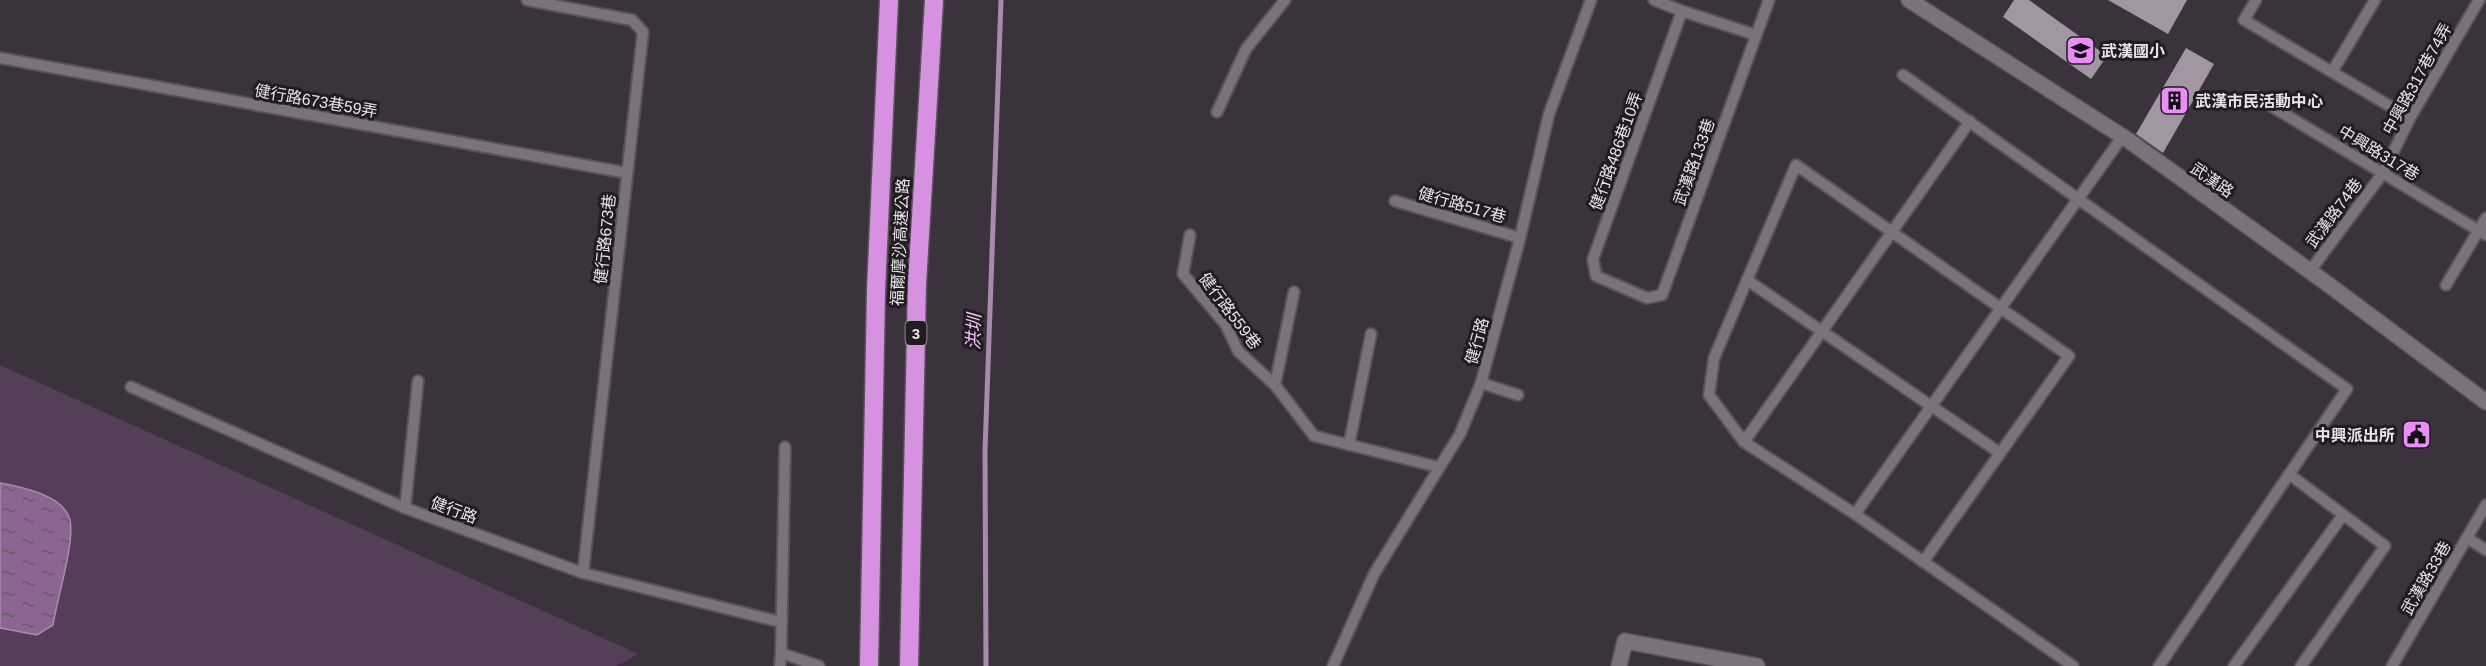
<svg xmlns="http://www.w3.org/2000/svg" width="2486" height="666" font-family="Helvetica,'Noto Sans TC',sans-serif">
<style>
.green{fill:#553e58}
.water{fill:url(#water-ripples);stroke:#a88bac;stroke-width:1.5}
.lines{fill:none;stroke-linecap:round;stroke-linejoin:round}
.stream{stroke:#a88bac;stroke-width:5}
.building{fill:#a197a2}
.lane-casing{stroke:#59525a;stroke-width:14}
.street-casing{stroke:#59525a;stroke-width:18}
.highway-casing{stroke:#59525a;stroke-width:21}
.lane{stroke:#7b727c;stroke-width:10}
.street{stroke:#7b727c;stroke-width:15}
.highway{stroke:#d692e0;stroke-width:18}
.labels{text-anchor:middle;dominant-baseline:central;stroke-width:6;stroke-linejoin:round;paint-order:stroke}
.shield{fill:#201c20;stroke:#aca7ad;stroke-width:1.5}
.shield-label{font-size:15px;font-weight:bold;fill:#e8e3e9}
.poi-label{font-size:16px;font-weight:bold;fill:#e8e3e9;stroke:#201c20;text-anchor:start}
.street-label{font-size:16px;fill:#e8e3e9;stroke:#201c20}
.water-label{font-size:18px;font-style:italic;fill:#f5c5fb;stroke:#201c20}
</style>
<defs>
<pattern id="water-ripples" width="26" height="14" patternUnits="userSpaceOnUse" patternTransform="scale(1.5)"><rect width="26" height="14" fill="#8d6592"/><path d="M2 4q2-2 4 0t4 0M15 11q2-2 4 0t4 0" fill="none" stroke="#6d5670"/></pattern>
</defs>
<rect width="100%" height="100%" fill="#3b333c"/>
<path class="green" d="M 0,365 L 638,654 L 616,666 L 0,666 Z"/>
<path class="water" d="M 0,483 C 21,487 64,495 70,520 C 75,542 57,599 53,625 L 37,635 L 0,628 Z"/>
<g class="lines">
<path class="stream" d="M 986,666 L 985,451 L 1001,0"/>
</g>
<g class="building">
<path d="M 2014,0 L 2029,0 L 2107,56 L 2091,79 L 2003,17 Z"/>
<path d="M 2108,0 L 2187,0 L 2168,34 Z"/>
<path d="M 2186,48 L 2214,64 L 2163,153 L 2136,134 Z"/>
</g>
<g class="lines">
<defs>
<g id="lane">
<path d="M 527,0 L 632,20 L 643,32 L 583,573"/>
<path d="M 1654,0 L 1682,11 L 1756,35"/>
<path d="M 2256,0 L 2244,20 L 2410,118"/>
<path d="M 1682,11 L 1593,259 L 1596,276 L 1647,298 L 1662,295 L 1769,0"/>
<path d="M 0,58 L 627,173"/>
<path d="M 2332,72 L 2375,0"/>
<path d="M 1903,75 L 2347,389 L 2159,666"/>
<path d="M 2256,97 L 2486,235"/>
<path d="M 1217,112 L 1246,49 L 1285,0"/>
<path d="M 1970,121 L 1744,442 L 1855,514 L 2122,137"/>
<path d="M 1395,201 L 1520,238"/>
<path d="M 1190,235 L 1183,274 L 1226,325 L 1238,351 L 1275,385 L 1314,436 L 1438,467"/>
<path d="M 2310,271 L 2383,173 L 2410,118 L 2479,0"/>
<path d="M 1747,280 L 2000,453"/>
<path d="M 2446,285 L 2486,218"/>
<path d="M 1481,383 L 1518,395"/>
<path d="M 1275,385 L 1294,292"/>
<path d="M 131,387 L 405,508 L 583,573 L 781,622"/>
<path d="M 1744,442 L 1709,395 L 1714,358 L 1796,165 L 2069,356 L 1923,562"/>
<path d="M 1349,445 L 1371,334"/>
<path d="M 785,447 L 781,653 L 819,666"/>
<path d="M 2289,474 L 2385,546 L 2301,666"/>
<path d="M 405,508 L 418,381"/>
<path d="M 1855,514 L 2073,666"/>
<path d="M 2467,538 L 2486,550"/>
<path d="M 780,666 L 781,653"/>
<path d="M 1333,666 L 1374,574 L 1460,434 L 1481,383 L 1520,238 L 1549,114 L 1591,0"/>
<path d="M 2234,666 L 2343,515"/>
<path d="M 2392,666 L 2486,505"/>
</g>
<g id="street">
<path d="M 1909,0 L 2128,140 L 2325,282 L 2486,402"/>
<path d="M 1619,666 L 1625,641 L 1757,666"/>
</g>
<g id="highway">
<path d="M 869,666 L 876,291 L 889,0"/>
<path d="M 909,666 L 917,284 L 934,0"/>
</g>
</defs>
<use href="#lane" class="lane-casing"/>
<use href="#street" class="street-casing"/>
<use href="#highway" class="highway-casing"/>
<use href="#lane" class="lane"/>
<use href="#street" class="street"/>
<use href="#highway" class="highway"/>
</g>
<defs>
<symbol id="school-square" viewBox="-11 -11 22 22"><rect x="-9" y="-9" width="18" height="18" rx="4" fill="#ec8cfa" stroke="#201c20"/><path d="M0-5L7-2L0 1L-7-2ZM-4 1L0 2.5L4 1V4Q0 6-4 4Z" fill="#111"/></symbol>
<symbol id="building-square" viewBox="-11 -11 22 22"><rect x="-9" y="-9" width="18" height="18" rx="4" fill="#ec8cfa" stroke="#201c20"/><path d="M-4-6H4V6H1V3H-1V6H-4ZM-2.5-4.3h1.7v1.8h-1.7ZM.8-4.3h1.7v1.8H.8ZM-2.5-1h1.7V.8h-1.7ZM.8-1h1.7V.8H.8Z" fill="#111"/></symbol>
<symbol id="civic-square" viewBox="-11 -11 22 22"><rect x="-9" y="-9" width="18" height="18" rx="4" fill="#ec8cfa" stroke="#201c20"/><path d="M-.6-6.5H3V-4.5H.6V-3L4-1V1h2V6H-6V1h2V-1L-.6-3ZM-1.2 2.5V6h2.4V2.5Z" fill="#111"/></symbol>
</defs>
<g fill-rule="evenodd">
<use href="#school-square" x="2064" y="34" width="33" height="33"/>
<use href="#building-square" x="2158" y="84" width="33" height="33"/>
<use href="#civic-square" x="2400" y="418" width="33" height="33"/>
</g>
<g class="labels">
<rect class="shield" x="905.5" y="321" width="21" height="24" rx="4.5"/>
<g class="shield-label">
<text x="916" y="333">3</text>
</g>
<g class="poi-label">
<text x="2101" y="51">武漢國小</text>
<text x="2195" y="101">武漢市民活動中心</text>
<text x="2395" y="435" text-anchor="end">中興派出所</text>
</g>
<g class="street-label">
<text transform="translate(2417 79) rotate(-61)">中興路317巷74弄</text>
<text transform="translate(316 101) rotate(10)">健行路673巷59弄</text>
<text transform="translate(1616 151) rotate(-70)">健行路486巷10弄</text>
<text transform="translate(2379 153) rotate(31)">中興路317巷</text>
<text transform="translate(1694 162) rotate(-70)">武漢路133巷</text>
<text transform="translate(2212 180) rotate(35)">武漢路</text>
<text transform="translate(1462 205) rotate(16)">健行路517巷</text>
<text transform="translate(2334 213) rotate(-53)">武漢路74巷</text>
<text transform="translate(605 239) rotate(-84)">健行路673巷</text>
<text transform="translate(900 242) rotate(-87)">福爾摩沙高速公路</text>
<text transform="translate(1230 311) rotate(53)">健行路559巷</text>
<text transform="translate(1477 341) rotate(-75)">健行路</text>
<text transform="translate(454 510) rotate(20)">健行路</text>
<text transform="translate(2426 578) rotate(-60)">武漢路33巷</text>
</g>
<g class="water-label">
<text transform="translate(974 332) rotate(-88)">洪圳</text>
</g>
</g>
</svg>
